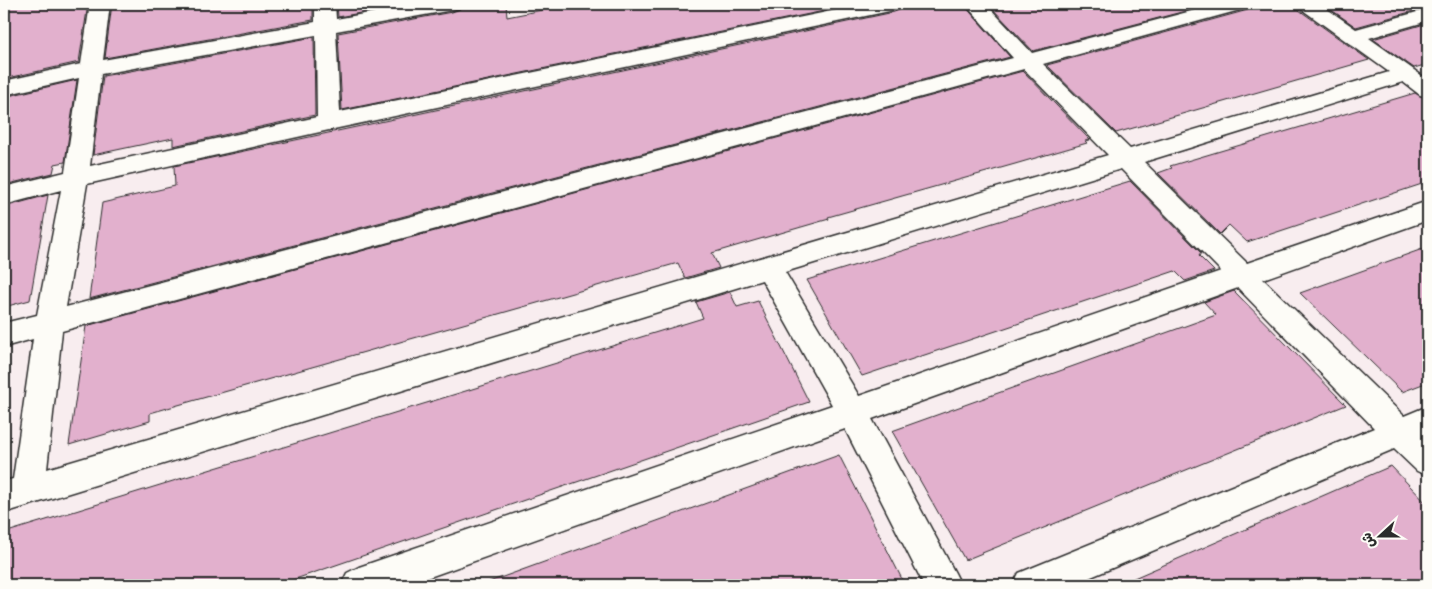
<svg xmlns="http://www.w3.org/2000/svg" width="1432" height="589" font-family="Mynerve,'Playpen Sans Arabic',sans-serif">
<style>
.building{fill:#e2b0cd;stroke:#2b2b2b}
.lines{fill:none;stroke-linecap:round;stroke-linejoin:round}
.minor-casing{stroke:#2b2b2b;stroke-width:3}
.minor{fill:#fdfcf7;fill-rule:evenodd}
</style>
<rect width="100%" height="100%" fill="#f8edef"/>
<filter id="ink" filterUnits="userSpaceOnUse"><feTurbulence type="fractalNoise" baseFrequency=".02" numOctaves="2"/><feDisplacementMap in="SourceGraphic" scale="10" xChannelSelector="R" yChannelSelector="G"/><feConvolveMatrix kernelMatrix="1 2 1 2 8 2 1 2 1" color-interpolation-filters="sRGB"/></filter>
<g filter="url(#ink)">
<g class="building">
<path d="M 4,4 L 88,4 L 79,62 L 4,79 Z"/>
<path d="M 112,4 L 313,4 L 313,20 L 105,58 Z"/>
<path d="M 337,4 L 411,4 L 338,17 Z"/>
<path d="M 464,4 L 506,4 L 507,17 L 572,4 L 858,4 L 342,110 L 338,33 L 452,12 L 460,9 Z"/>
<path d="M 906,4 L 963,4 L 1010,57 L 89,299 L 102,203 L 175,186 L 174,166 L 894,12 L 902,9 Z"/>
<path d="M 988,4 L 1212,4 L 1033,51 Z"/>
<path d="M 1252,4 L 1295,4 L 1299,10 L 1369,60 L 1116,133 L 1047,65 L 1248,10 Z"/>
<path d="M 1323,4 L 1428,4 L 1428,7 L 1356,27 Z"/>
<path d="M 1428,23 L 1428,64 L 1414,68 L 1373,39 Z"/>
<path d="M 314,37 L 315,115 L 173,146 L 173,138 L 93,155 L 103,76 Z"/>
<path d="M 1023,71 L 1090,140 L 1085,141 L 1087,143 L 1015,164 L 828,217 L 829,219 L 712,253 L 719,268 L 685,278 L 678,263 L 150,413 L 150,421 L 69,445 L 86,326 Z"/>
<path d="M 77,80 L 65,162 L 55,164 L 53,173 L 4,185 L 4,97 Z"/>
<path d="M 1415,93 L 1428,100 L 1428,182 L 1247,242 L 1229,225 L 1220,234 L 1158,173 L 1172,168 L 1170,166 Z"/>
<path d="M 1130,181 L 1201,253 L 1199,256 L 1214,271 L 1185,281 L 1175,271 L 862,376 L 807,280 Z"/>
<path d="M 48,195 L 30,300 L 4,307 L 4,207 Z"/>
<path d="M 1428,247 L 1428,382 L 1402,392 L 1300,293 Z"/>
<path d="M 1234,291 L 1346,405 L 965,560 L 892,431 L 1216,315 L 1204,302 Z"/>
<path d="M 730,292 L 737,307 L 758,301 L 809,402 L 278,585 L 4,585 L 4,533 L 703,318 L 696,302 Z"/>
<path d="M 839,455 L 905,585 L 490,585 L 489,582 Z"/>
<path d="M 1391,466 L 1428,505 L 1428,585 L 1118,585 Z"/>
</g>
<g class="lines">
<defs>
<path id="minor" d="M 90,4 L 110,4 L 103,60 L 315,22 L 315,4 L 335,4 L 336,19 L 420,4 L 462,4 L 459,8 L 452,10 L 336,31 L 340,112 L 866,4 L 904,4 L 901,8 L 894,10 L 329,130 L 87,184 L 66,307 L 1013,58 L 965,4 L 986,4 L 1032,53 L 1218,4 L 1250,4 L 1247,8 L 1043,64 L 1130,149 L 1389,72 L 1300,8 L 1297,4 L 1320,4 L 1356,29 L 1428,9 L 1428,21 L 1369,38 L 1428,80 L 1428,97 L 1420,95 L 1403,82 L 1144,162 L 1247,263 L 1428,201 L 1428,220 L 1263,279 L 1404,416 L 1428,406 L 1428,434 L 1424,436 L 1428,440 L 1428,476 L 1417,471 L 1394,449 L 1072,585 L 1013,585 L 1019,573 L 1374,428 L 1238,288 L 872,419 L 955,573 L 961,585 L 924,585 L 845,429 L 407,585 L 341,585 L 347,573 L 359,567 L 832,405 L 762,280 L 4,513 L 4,481 L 13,479 L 33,339 L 4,347 L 4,323 L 37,315 L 61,190 L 4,205 L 4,187 L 65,172 L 79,78 L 4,95 L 4,81 L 81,64 ZM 316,35 L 317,117 L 90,166 L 101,74 ZM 1024,69 L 1108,155 L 47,469 L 62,331 ZM 1121,169 L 1221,271 L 859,396 L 785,272 Z"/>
</defs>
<use href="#minor" class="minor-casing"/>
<use href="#minor" class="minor"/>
</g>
</g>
<rect width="1432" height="589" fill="none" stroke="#fdfcf7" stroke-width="20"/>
<rect x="10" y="10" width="1412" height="569" fill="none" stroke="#2b2b2b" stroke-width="2" filter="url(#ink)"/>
<g transform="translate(1380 536) rotate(249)" stroke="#fdfcf7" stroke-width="4" paint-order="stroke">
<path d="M0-4L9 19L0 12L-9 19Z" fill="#2b2b2b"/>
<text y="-8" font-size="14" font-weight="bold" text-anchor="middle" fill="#2b2b2b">ش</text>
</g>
</svg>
